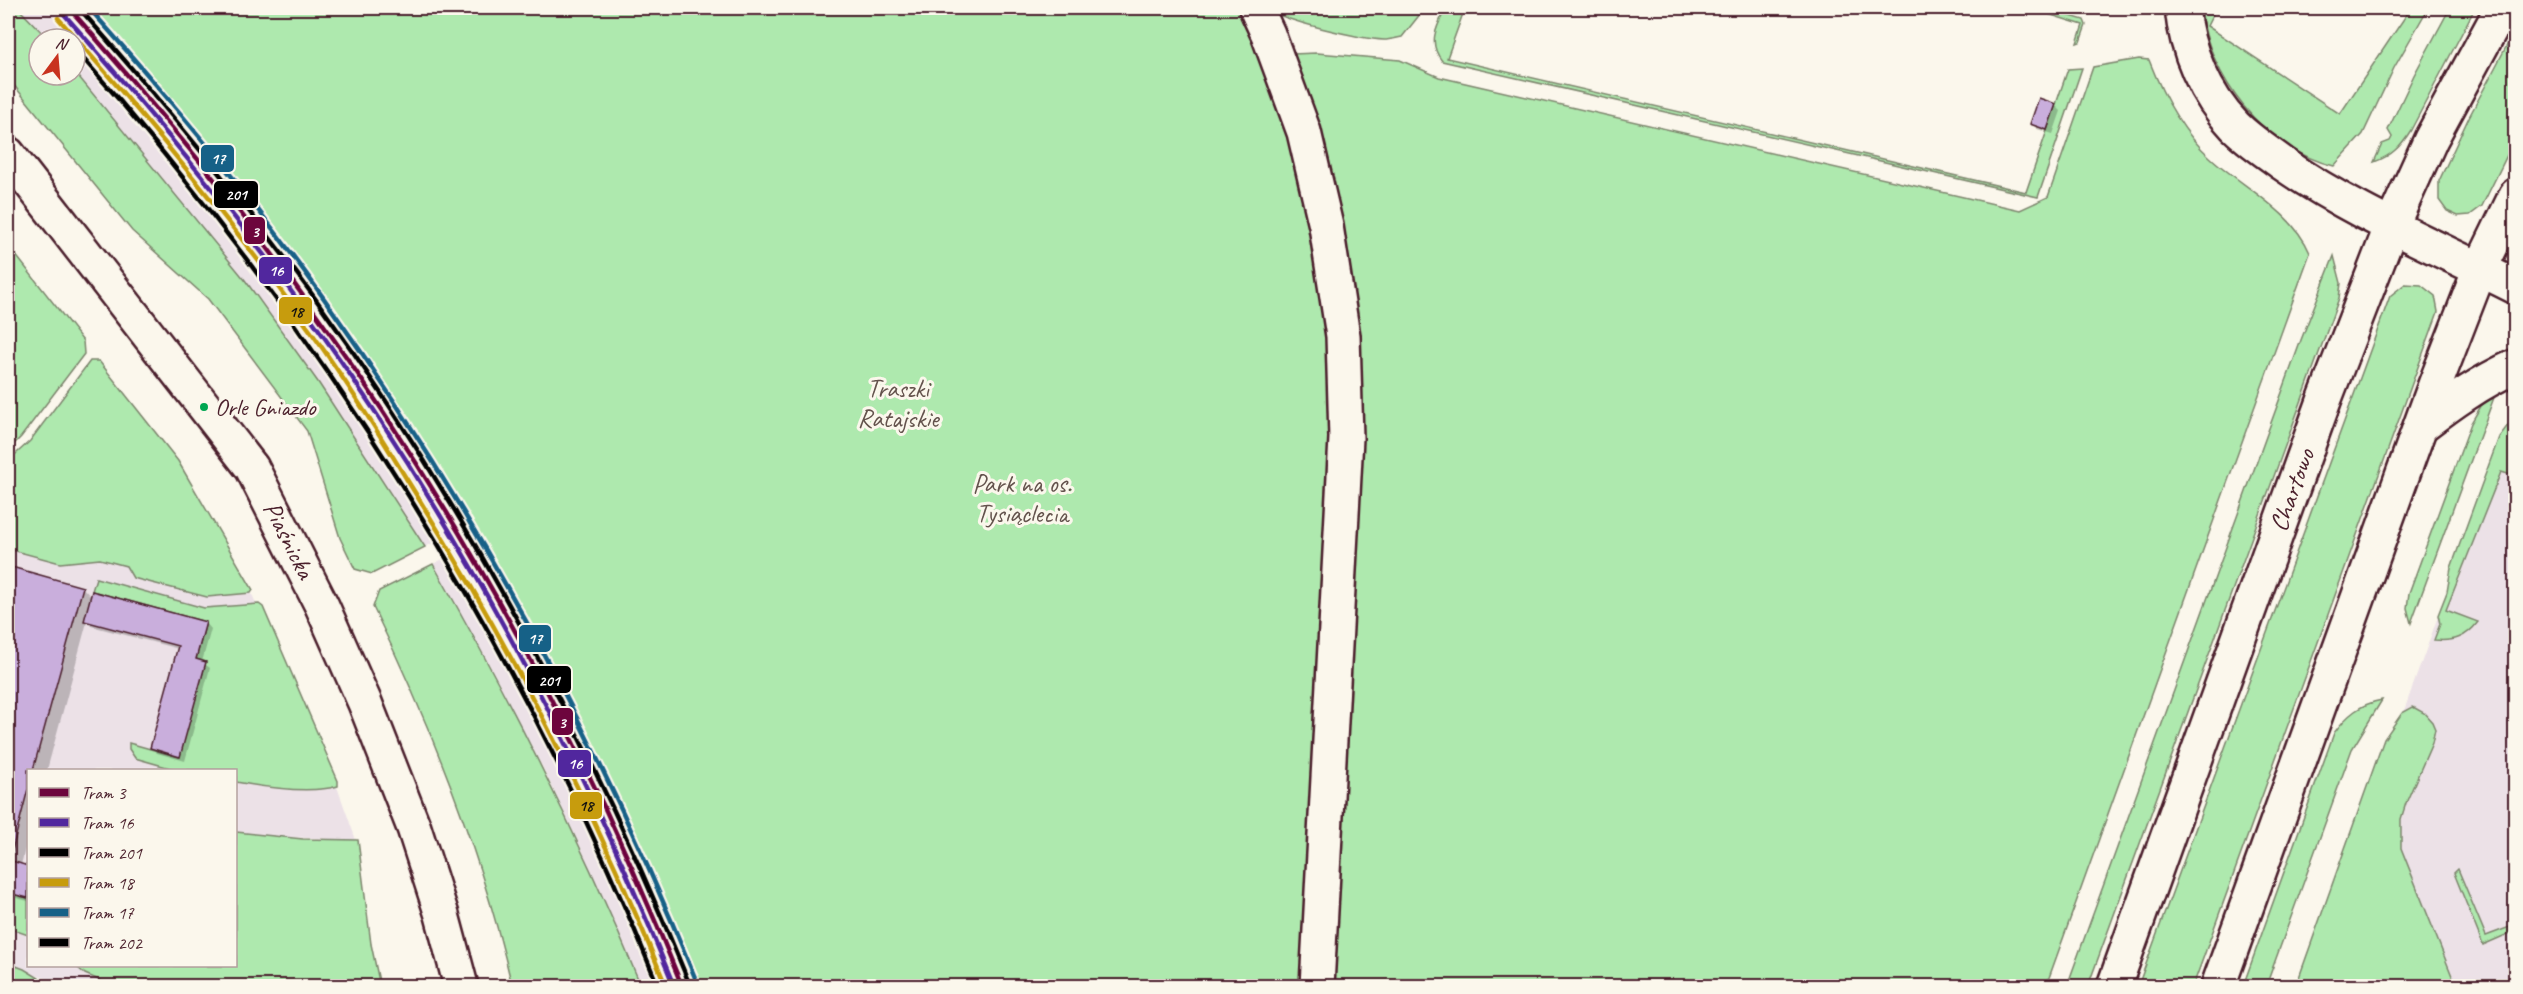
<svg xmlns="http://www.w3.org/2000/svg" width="2523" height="994" font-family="Caveat,sans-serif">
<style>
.built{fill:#ece1e7}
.green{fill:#aee9ae;stroke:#7c846c;stroke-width:1.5}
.shadow{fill:#0003}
.building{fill:#c9aedc;stroke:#4a1f2b;stroke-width:1.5}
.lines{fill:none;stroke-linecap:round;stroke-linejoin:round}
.pedestrian-casing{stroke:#4a1f2b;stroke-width:38}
.minor-casing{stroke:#4a1f2b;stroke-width:38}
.tertiary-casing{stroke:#4a1f2b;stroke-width:38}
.pedestrian{stroke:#fbf7ec;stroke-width:33}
.minor{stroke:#fbf7ec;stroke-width:33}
.tertiary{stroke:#fbf7ec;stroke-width:33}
.tram-1-casing{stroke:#fbf7ec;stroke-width:9}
.tram-2-casing{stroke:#fbf7ec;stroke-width:9}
.tram-3-casing{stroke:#fbf7ec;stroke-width:9}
.tram-4-casing{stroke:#fbf7ec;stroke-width:9}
.tram-5-casing{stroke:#fbf7ec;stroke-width:9}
.tram-6-casing{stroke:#fbf7ec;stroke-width:9}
.tram-1{stroke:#6d053d;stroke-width:4.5}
.tram-2{stroke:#51279e;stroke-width:4.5}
.tram-3{stroke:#000;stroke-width:4.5}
.tram-4{stroke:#c79c0d;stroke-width:4.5}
.tram-5{stroke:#166187;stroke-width:4.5}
.tram-6{stroke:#000;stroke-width:4.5}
.bus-dot{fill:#00a651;stroke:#fbf7ec;stroke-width:2}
.labels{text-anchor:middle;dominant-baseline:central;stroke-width:6;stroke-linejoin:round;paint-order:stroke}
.bus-label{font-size:24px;fill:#4a1f2b;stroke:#fbf7ec;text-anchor:start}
.park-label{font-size:26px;fill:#63524c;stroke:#fbf7ec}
.street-label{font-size:26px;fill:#4a1f2b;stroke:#fbf7ec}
.line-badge{stroke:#fbf7ec;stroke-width:2}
.badge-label{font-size:16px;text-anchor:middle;font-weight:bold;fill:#fff}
.pale-badge-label{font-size:16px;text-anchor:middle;font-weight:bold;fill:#111}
</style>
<rect width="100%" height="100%" fill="#fbf7ec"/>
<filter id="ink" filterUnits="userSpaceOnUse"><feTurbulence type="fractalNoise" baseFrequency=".0167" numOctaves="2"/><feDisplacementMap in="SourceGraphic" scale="12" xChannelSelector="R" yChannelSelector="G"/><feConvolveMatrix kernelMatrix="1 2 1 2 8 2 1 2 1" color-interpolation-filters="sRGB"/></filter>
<g filter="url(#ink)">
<g class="built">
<path d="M 18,8 L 84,8 L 224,170 L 339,322 L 463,528 L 425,547 L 318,382 L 245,280 L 75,72 L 75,39 L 48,39 Z"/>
<path d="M 2515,452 L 2515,986 L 2296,986 L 2357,818 L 2362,827 L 2497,453 Z"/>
<path d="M 8,511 L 243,575 L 325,753 L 356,840 L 236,835 L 236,770 L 28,770 L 28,966 L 123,966 L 114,986 L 72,986 L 8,967 Z"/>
<path d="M 472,544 L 532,644 L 588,747 L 628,829 L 696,986 L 641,986 L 581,848 L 543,768 L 490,666 L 433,564 Z"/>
</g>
<g class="green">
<path d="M 8,8 L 18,8 L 48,39 L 39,39 L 39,75 L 75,75 L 75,72 L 245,280 L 318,382 L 425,547 L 372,574 L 355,569 L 340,538 L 307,431 L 208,299 L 132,231 L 8,78 Z"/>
<path d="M 84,8 L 1236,8 L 1251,40 L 1292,54 L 1317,53 L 1400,60 L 1439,77 L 2020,210 L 2048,197 L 2093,67 L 2139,59 L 2149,60 C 2163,96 2181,131 2210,157 C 2242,187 2292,210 2310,253 L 2046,986 L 696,986 L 628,829 L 588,747 L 532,644 L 339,322 L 224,170 Z"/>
<path d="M 1268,8 L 1425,8 L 1402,37 C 1396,38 1390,40 1384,40 C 1364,39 1279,21 1268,8 Z"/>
<path d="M 1446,8 L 1465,8 L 1447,58 L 2026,192 L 2068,69 L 2082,68 L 2038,197 L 1442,61 C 1427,42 1437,26 1446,8 Z"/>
<path d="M 2029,8 L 2044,8 L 2084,20 L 2086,25 L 2080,42 L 2077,43 L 2083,25 Z"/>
<path d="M 2201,8 L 2216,8 L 2207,26 L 2340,114 L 2411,8 L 2428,8 L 2394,68 L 2363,134 L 2334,166 C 2264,149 2208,77 2201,8 Z"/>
<path d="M 2450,8 L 2475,8 L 2411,130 C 2401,146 2392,156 2374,162 L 2382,144 L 2390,141 L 2392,137 L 2388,130 L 2414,75 Z"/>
<path d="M 2515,30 L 2515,139 L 2482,206 L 2470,215 L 2458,216 L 2447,211 L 2439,200 L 2439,181 L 2469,117 Z"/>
<path d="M 8,245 L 83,341 L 84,354 L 21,437 L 8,450 Z"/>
<path d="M 2334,256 L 2341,283 L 2339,298 L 2088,986 L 2067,986 L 2301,340 Z"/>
<path d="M 2405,284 L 2421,285 L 2435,296 L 2438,312 L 2193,986 L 2138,986 L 2390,296 Z"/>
<path d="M 90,361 L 99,361 L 178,461 L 253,590 L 251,593 L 207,597 L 133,578 L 126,566 L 100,559 L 60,563 L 8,549 L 8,461 L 30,441 Z"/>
<path d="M 2496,392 L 2411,623 L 2407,608 L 2409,593 L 2471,423 L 2481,406 Z"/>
<path d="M 2515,416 L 2515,476 L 2501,472 L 2446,610 L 2478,622 C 2466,638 2453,642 2434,640 L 2440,624 L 2438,615 L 2447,592 L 2451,568 L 2499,437 Z"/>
<path d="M 433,564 C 511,701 581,841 641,986 L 512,986 C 482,855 432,728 373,607 L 379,591 Z"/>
<path d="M 96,578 L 204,608 L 259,604 L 263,607 L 338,781 L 338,786 C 311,794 263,787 236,782 L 236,770 L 177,770 L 135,758 L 129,749 L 129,743 L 179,757 L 206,662 L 196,659 L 206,622 L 92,591 Z"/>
<path d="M 2382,700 L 2352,749 L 2266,986 L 2243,986 L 2334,733 C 2347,715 2360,704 2382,700 Z"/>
<path d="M 2413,707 L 2424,713 L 2432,722 L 2435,729 L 2432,743 L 2406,803 L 2401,819 L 2401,848 L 2456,986 L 2296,986 L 2384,739 L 2402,713 Z"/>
<path d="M 236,832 L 303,839 L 358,840 L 371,944 L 380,986 L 113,986 L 85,974 L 76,966 L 236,966 Z"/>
<path d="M 2458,869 L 2486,936 L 2515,925 L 2515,931 L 2483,945 L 2454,873 Z"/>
<path d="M 8,893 L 28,898 L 28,935 L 8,928 Z"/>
<path d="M 8,963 L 24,969 L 52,986 L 8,986 Z"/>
</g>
<g class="shadow">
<path d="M 2055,105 L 2061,111 L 2053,134 L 2037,129 L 2032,124 Z"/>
<path d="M 8,568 L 83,588 L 92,598 L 206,623 L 211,629 L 202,662 L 210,668 L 185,761 L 157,753 L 152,748 L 179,649 L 91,626 L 87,622 L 47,770 L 28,770 L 28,837 L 21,865 L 28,867 L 28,901 L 12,897 L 11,901 L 8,900 Z"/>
</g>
<g class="building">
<path d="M 2039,98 L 2056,104 L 2047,130 L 2030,124 Z"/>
<path d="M 8,566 L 83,587 L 33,770 L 28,770 L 28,789 L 8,866 Z"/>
<path d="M 92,591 L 206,622 L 196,659 L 206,662 L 180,757 L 150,748 L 178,646 L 84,621 Z"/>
<path d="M 9,860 L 28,866 L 28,898 L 8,893 Z"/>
</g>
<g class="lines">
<defs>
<path id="pedestrian" d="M 1256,8 L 1268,34 L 1304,132 L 1326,226 L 1343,336 L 1346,438 L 1317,986"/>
<g id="minor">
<path d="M 2182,8 C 2186,50 2205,95 2235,126 C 2249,140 2266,151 2282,163 C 2354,213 2437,247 2516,287"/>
<path d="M 8,154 L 252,468 L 322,606 L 365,703 L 414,828 L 442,915 L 461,986"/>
<path d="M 2421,426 C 2451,403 2480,382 2516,366"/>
</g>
<g id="tertiary">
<path d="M 2114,986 L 2324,401 L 2392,225 L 2431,139 L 2502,8"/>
<path d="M 2218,986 L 2435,385 L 2480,269 L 2516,195"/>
</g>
</defs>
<use href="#pedestrian" class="pedestrian-casing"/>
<use href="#minor" class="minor-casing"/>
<use href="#tertiary" class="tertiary-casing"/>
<use href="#pedestrian" class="pedestrian"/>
<use href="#minor" class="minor"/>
<use href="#tertiary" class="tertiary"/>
<defs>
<path id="tram-1" d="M 69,8 C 154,104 237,203 311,307 C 462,516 586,747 682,986"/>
<path id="tram-2" d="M 63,13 C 148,109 230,207 305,310 C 455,518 579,750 674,986"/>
<path id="tram-3" d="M 79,8 C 162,102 243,199 317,301 C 467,508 593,746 689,983"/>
<path id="tram-4" d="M 58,18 C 142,113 223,211 298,314 C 338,368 374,425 409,483 C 509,643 595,811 666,986"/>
<path id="tram-5" d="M 89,8 C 172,101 253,198 325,300 C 475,511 599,741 696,980"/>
<path id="tram-6" d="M 75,49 C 321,327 519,642 658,986"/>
</defs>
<use href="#tram-1" class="tram-1-casing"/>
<use href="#tram-2" class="tram-2-casing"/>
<use href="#tram-3" class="tram-3-casing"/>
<use href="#tram-4" class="tram-4-casing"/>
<use href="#tram-5" class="tram-5-casing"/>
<use href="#tram-6" class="tram-6-casing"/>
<use href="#tram-1" class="tram-1"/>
<use href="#tram-2" class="tram-2"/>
<use href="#tram-3" class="tram-3"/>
<use href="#tram-4" class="tram-4"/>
<use href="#tram-5" class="tram-5"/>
<use href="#tram-6" class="tram-6"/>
</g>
</g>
<circle class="bus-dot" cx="204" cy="407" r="5"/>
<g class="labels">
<g class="bus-label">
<text x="215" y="407">Orle Gniazdo</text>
</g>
<g class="park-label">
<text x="898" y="388">Traszki<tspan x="898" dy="30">Ratajskie</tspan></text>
<text x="1022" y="483">Park na os.<tspan x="1022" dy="30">Tysiąclecia</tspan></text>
</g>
<g class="street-label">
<text transform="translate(2292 490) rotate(-70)">Chartowo</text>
<text transform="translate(289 540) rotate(63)">Piaśnicka</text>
</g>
</g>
<g class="line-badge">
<rect x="200" y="144" width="35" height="29" rx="6" fill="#166187"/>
<rect x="213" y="180" width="46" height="29" rx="6" fill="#000"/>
<rect x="243" y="216" width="23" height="29" rx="6" fill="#6d053d"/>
<rect x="258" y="256" width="35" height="29" rx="6" fill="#51279e"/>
<rect x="278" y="296" width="35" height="29" rx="6" fill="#c79c0d"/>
<rect x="518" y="624" width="34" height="29" rx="6" fill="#166187"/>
<rect x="526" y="665" width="46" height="29" rx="6" fill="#000"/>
<rect x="551" y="707" width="23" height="29" rx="6" fill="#6d053d"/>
<rect x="557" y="749" width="35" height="29" rx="6" fill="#51279e"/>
<rect x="569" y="791" width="34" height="29" rx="6" fill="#c79c0d"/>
</g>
<g class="badge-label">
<text x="218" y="164">17</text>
<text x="236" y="200">201</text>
<text x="255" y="237">3</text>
<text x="276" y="276">16</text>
<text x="535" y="644">17</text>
<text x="549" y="686">201</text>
<text x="562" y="728">3</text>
<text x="575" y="769">16</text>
</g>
<g class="pale-badge-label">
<text x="296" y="317">18</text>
<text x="586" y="811">18</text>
</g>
<rect width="2523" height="994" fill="none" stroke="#fbf7ec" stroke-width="30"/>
<rect x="15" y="15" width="2493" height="964" fill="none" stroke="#4a1f2b" stroke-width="2" filter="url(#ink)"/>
<rect x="27" y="769" width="210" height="198" fill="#fbf7ec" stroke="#b4a19f" stroke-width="1.5"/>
<rect x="39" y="788" width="30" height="9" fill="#6d053d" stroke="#b4a19f" stroke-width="1.5"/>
<text x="81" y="799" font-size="18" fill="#4a1f2b">Tram 3</text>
<rect x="39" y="818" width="30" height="9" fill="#51279e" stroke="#b4a19f" stroke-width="1.5"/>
<text x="81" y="829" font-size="18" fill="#4a1f2b">Tram 16</text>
<rect x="39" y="848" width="30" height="9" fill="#000000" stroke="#b4a19f" stroke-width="1.5"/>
<text x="81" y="859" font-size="18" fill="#4a1f2b">Tram 201</text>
<rect x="39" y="878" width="30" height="9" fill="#c79c0d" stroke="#b4a19f" stroke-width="1.5"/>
<text x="81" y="889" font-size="18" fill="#4a1f2b">Tram 18</text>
<rect x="39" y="908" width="30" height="9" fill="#166187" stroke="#b4a19f" stroke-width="1.5"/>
<text x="81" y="919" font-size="18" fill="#4a1f2b">Tram 17</text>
<rect x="39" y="938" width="30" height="9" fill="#000000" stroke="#b4a19f" stroke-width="1.5"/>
<text x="81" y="949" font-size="18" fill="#4a1f2b">Tram 202</text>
<g transform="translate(57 57) rotate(16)"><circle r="28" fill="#fbf7ec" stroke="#b4a19f" stroke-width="1.5"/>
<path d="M0-4.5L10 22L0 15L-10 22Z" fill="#c8321e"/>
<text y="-9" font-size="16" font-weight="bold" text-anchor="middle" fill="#4a1f2b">N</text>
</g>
</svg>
